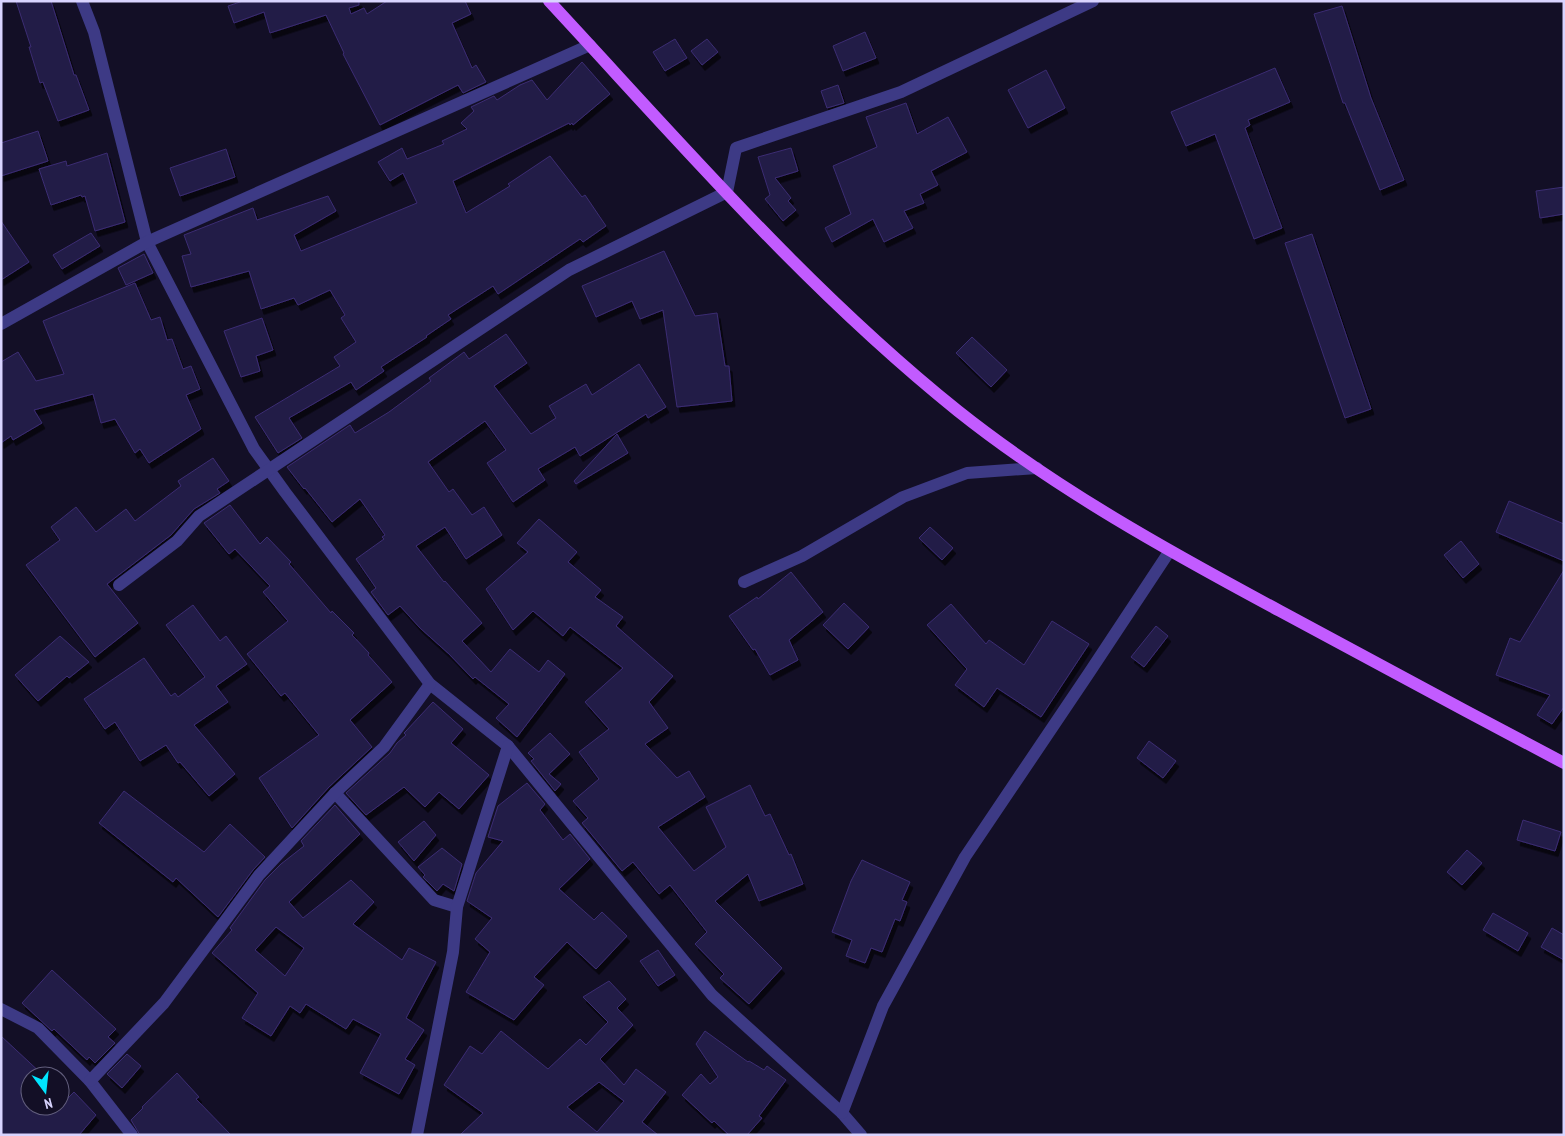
<svg xmlns="http://www.w3.org/2000/svg" width="1565" height="1136" font-family="'PT Sans Narrow',sans-serif">
<style>
.building{fill:#241b47;stroke:#3b2d73;fill-rule:evenodd;filter:url(#shadow)}
.lines{fill:none;stroke-linecap:round;stroke-linejoin:round}
.minor{stroke:#3d3a85;stroke-width:12}
.major{stroke:#c25bff;stroke-width:12}
</style>
<defs>
<filter id="shadow"><feDropShadow dx="3" dy="5.5" stdDeviation="0" flood-color="#0009"/></filter>
</defs>
<rect width="100%" height="100%" fill="#130f26"/>
<g class="building">
<path d="M 16,1 L 51,1 L 74,75 L 76,75 L 89,110 L 58,121 L 43,82 L 40,83 L 29,47 L 31,47 Z"/>
<path d="M 243,1 L 359,1 L 359,5 L 349,8 L 351,14 L 364,8 L 367,14 L 387,1 L 465,1 L 471,14 L 452,23 L 472,68 L 476,65 L 486,82 L 463,93 L 458,85 L 380,125 L 343,54 L 344,53 L 326,15 L 270,33 L 264,12 L 234,23 L 228,6 Z"/>
<path d="M 1342,6 L 1371,98 L 1404,180 L 1380,190 L 1345,103 L 1343,103 L 1314,14 Z"/>
<path d="M 865,32 L 876,58 L 843,71 L 833,46 Z"/>
<path d="M 675,39 L 687,58 L 665,71 L 653,52 Z"/>
<path d="M 707,39 L 718,52 L 702,65 L 691,51 Z"/>
<path d="M 582,62 L 610,94 L 573,125 L 572,123 L 570,125 L 569,123 L 453,181 L 466,213 L 510,186 L 508,184 L 550,156 L 582,197 L 585,195 L 606,226 L 583,242 L 580,239 L 498,294 L 493,286 L 448,315 L 451,319 L 426,336 L 427,337 L 381,367 L 384,371 L 356,390 L 351,382 L 289,418 L 302,438 L 278,453 L 255,417 L 340,366 L 334,357 L 356,342 L 341,318 L 345,315 L 330,290 L 298,305 L 294,298 L 261,309 L 249,271 L 191,287 L 182,256 L 191,254 L 184,235 L 253,208 L 257,220 L 328,196 L 336,211 L 294,235 L 301,251 L 417,203 L 403,173 L 390,181 L 378,162 L 402,148 L 407,159 L 444,144 L 442,141 L 467,129 L 461,123 L 474,111 L 471,107 L 494,96 L 497,100 L 520,85 L 532,80 L 547,100 Z"/>
<path d="M 1275,68 L 1290,102 L 1248,120 L 1250,125 L 1245,128 L 1282,228 L 1254,239 L 1215,134 L 1186,146 L 1171,112 Z"/>
<path d="M 1046,70 L 1065,108 L 1028,128 L 1008,90 Z"/>
<path d="M 838,85 L 844,103 L 827,108 L 821,91 Z"/>
<path d="M 906,103 L 917,134 L 948,117 L 967,152 L 931,171 L 938,185 L 920,194 L 924,203 L 904,211 L 913,228 L 884,242 L 873,219 L 832,242 L 825,228 L 851,214 L 833,166 L 877,147 L 866,117 Z"/>
<path d="M 38,131 L 48,161 L 1,176 L 1,143 Z"/>
<path d="M 791,148 L 798,171 L 775,178 L 791,198 L 788,201 L 796,210 L 783,221 L 765,199 L 770,195 L 758,157 Z"/>
<path d="M 226,149 L 235,177 L 180,196 L 170,168 Z"/>
<path d="M 107,153 L 125,222 L 95,231 L 85,196 L 82,197 L 81,195 L 51,205 L 39,169 L 66,161 L 67,166 Z"/>
<path d="M 1564,187 L 1564,214 L 1540,218 L 1536,191 Z"/>
<path d="M 1,221 L 29,262 L 1,280 Z"/>
<path d="M 91,233 L 100,246 L 62,269 L 53,255 Z"/>
<path d="M 1312,234 L 1371,409 L 1345,418 L 1285,243 Z"/>
<path d="M 664,251 L 695,316 L 717,313 L 725,366 L 729,366 L 732,401 L 677,407 L 663,310 L 640,319 L 632,301 L 596,317 L 582,286 Z"/>
<path d="M 144,254 L 153,273 L 126,285 L 118,268 Z"/>
<path d="M 135,283 L 151,320 L 160,317 L 167,340 L 172,339 L 183,369 L 191,366 L 200,389 L 186,395 L 201,429 L 149,463 L 140,449 L 135,453 L 115,419 L 101,423 L 93,394 L 34,410 L 42,423 L 13,440 L 11,436 L 1,443 L 1,362 L 18,352 L 36,381 L 64,374 L 43,321 Z"/>
<path d="M 262,318 L 273,350 L 256,356 L 260,371 L 241,377 L 224,331 Z"/>
<path d="M 506,334 L 527,363 L 494,386 L 531,434 L 556,418 L 549,406 L 586,384 L 592,395 L 639,364 L 666,407 L 648,418 L 646,414 L 580,456 L 575,447 L 538,469 L 545,480 L 513,502 L 487,463 L 506,450 L 485,421 L 428,462 L 449,492 L 453,489 L 472,515 L 484,507 L 502,535 L 466,559 L 445,527 L 416,546 L 444,582 L 445,581 L 482,623 L 462,641 L 491,672 L 510,649 L 539,672 L 548,660 L 565,674 L 517,737 L 496,718 L 509,704 L 475,677 L 473,679 L 449,654 L 420,628 L 400,606 L 388,615 L 371,592 L 376,588 L 356,559 L 384,539 L 382,537 L 385,535 L 360,499 L 332,522 L 305,488 L 304,489 L 287,467 L 350,425 L 355,433 L 389,412 L 431,381 L 429,378 L 464,352 L 469,359 Z"/>
<path d="M 972,337 L 1007,370 L 991,387 L 956,353 Z"/>
<path d="M 617,434 L 628,453 L 576,484 L 574,481 Z"/>
<path d="M 213,458 L 229,481 L 217,489 L 220,493 L 194,509 L 171,535 L 107,584 L 138,623 L 95,657 L 26,565 L 60,540 L 51,527 L 76,507 L 96,532 L 126,509 L 135,521 L 181,486 L 178,481 Z"/>
<path d="M 1509,501 L 1564,524 L 1564,561 L 1496,532 Z"/>
<path d="M 230,505 L 260,544 L 267,537 L 291,562 L 289,564 L 331,613 L 332,611 L 354,633 L 352,635 L 369,653 L 368,655 L 392,682 L 350,720 L 372,747 L 329,787 L 292,828 L 259,778 L 319,735 L 285,693 L 281,696 L 247,654 L 288,621 L 263,592 L 270,586 L 235,549 L 229,554 L 204,523 Z"/>
<path d="M 539,519 L 577,552 L 568,562 L 601,590 L 595,597 L 623,617 L 616,626 L 673,676 L 649,702 L 668,728 L 645,744 L 677,778 L 689,771 L 705,797 L 658,827 L 694,871 L 726,847 L 706,807 L 750,785 L 765,816 L 770,814 L 789,855 L 791,854 L 803,884 L 759,901 L 748,874 L 715,901 L 782,968 L 749,1004 L 720,978 L 724,974 L 695,944 L 707,932 L 670,885 L 659,894 L 633,862 L 622,871 L 582,823 L 588,818 L 573,801 L 599,779 L 579,752 L 609,729 L 585,702 L 623,668 L 570,627 L 563,636 L 533,611 L 513,630 L 486,589 L 528,552 L 517,543 Z"/>
<path d="M 930,527 L 953,548 L 942,560 L 919,538 Z"/>
<path d="M 1461,541 L 1479,564 L 1463,578 L 1444,555 Z"/>
<path d="M 1564,570 L 1564,707 L 1552,724 L 1537,715 L 1550,695 L 1496,675 L 1510,638 L 1520,642 Z"/>
<path d="M 791,572 L 823,612 L 789,640 L 798,660 L 770,675 L 755,649 L 753,650 L 729,616 L 757,597 L 758,599 Z"/>
<path d="M 844,603 L 869,627 L 848,649 L 823,625 Z"/>
<path d="M 951,604 L 986,644 L 989,640 L 1024,665 L 1052,621 L 1089,644 L 1041,717 L 997,688 L 984,707 L 955,685 L 967,669 L 927,625 Z"/>
<path d="M 193,605 L 220,641 L 226,636 L 247,664 L 216,686 L 228,702 L 194,725 L 235,774 L 209,796 L 180,762 L 178,763 L 166,745 L 140,761 L 115,722 L 105,729 L 84,699 L 144,658 L 171,696 L 175,693 L 178,697 L 205,677 L 166,625 Z"/>
<path d="M 1156,626 L 1168,636 L 1144,667 L 1131,657 Z"/>
<path d="M 60,636 L 89,662 L 69,678 L 67,676 L 38,701 L 15,675 Z"/>
<path d="M 433,702 L 463,729 L 451,743 L 489,775 L 459,809 L 439,792 L 425,807 L 404,787 L 366,815 L 346,793 L 390,753 L 397,743 L 406,735 L 404,733 L 406,731 Z"/>
<path d="M 550,733 L 570,754 L 549,774 L 561,784 L 555,791 L 531,761 L 534,759 L 528,753 Z"/>
<path d="M 1149,741 L 1176,761 L 1163,778 L 1137,758 Z"/>
<path d="M 527,783 L 545,804 L 540,810 L 563,840 L 570,834 L 590,859 L 559,889 L 594,920 L 602,912 L 627,936 L 596,969 L 567,942 L 534,977 L 544,985 L 514,1020 L 466,992 L 490,952 L 475,939 L 492,918 L 467,901 L 476,873 L 503,841 L 488,837 L 498,806 Z"/>
<path d="M 124,791 L 204,852 L 230,824 L 265,857 L 253,870 L 218,917 L 176,878 L 173,882 L 99,823 Z"/>
<path d="M 335,805 L 360,834 L 289,902 L 303,918 L 351,880 L 374,902 L 353,924 L 402,960 L 409,948 L 436,962 L 406,1018 L 424,1030 L 405,1059 L 415,1065 L 399,1094 L 360,1073 L 381,1034 L 353,1019 L 346,1029 L 306,1004 L 300,1013 L 290,1006 L 271,1036 L 242,1018 L 258,993 L 212,953 L 232,930 L 230,928 L 265,880 L 281,864 L 304,846 L 301,841 ZM 276,927 L 304,948 L 285,976 L 255,950 Z"/>
<path d="M 1523,820 L 1561,832 L 1555,851 L 1517,840 Z"/>
<path d="M 424,821 L 436,835 L 414,861 L 398,842 Z"/>
<path d="M 442,848 L 462,864 L 454,891 L 443,884 L 437,891 L 423,877 L 425,875 L 418,867 Z"/>
<path d="M 1467,850 L 1482,863 L 1462,885 L 1447,872 Z"/>
<path d="M 862,860 L 910,882 L 902,900 L 907,902 L 900,921 L 895,919 L 882,952 L 871,948 L 865,963 L 846,956 L 852,940 L 832,932 L 851,881 Z"/>
<path d="M 1493,913 L 1528,933 L 1518,951 L 1483,930 Z"/>
<path d="M 1552,928 L 1564,935 L 1564,960 L 1541,947 Z"/>
<path d="M 658,950 L 675,975 L 658,986 L 640,961 Z"/>
<path d="M 52,970 L 116,1029 L 108,1037 L 115,1043 L 95,1063 L 89,1057 L 87,1060 L 54,1029 L 52,1031 L 22,1003 Z"/>
<path d="M 609,981 L 626,999 L 617,1008 L 633,1025 L 600,1059 L 624,1085 L 636,1069 L 666,1092 L 642,1122 L 658,1135 L 460,1135 L 483,1113 L 444,1085 L 470,1046 L 482,1054 L 501,1031 L 548,1069 L 580,1039 L 586,1045 L 608,1022 L 583,997 ZM 599,1082 L 624,1101 L 597,1132 L 567,1107 Z"/>
<path d="M 705,1031 L 748,1062 L 749,1061 L 764,1070 L 767,1066 L 786,1080 L 759,1116 L 762,1118 L 747,1135 L 729,1135 L 714,1121 L 712,1123 L 682,1095 L 701,1074 L 710,1084 L 718,1077 L 696,1044 Z"/>
<path d="M 1,1036 L 44,1076 L 30,1076 L 30,1106 L 60,1106 L 60,1090 L 68,1098 L 74,1092 L 96,1115 L 79,1135 L 1,1135 Z"/>
<path d="M 127,1054 L 141,1066 L 122,1088 L 107,1074 Z"/>
<path d="M 177,1073 L 199,1097 L 196,1099 L 231,1135 L 140,1135 L 131,1120 L 143,1108 L 142,1107 Z"/>
</g>
<g class="lines">
<g class="minor">
<path d="M 82,1 L 94,32 L 147,242 L 254,449 L 285,492 L 430,684 L 508,746 L 712,995 L 842,1113 L 861,1135"/>
<path d="M 1,324 L 147,242 L 590,45"/>
<path d="M 744,582 L 802,556 L 903,497 L 967,473 L 1037,468"/>
<path d="M 119,585 L 177,541 L 199,516 L 569,270 L 727,192 L 736,148 L 901,92 L 1093,1"/>
<path d="M 335,793 L 434,900 L 457,907"/>
<path d="M 1,1009 L 38,1028 L 90,1081 L 132,1135"/>
<path d="M 90,1081 L 164,1003 L 259,875 L 335,793 L 384,747 L 430,684"/>
<path d="M 842,1113 L 883,1006 L 965,857 L 1089,673 L 1169,552"/>
<path d="M 417,1135 L 453,952 L 457,907 L 508,746"/>
</g>
<path class="major" d="M 549,1 C 680,142 807,290 958,411 C 1056,489 1170,552 1280,611 C 1374,662 1469,713 1564,763"/>
</g>
<rect width="1565" height="1136" fill="none" stroke="#d9d4ff" stroke-width="5"/>
<g transform="translate(45 1091) rotate(165)"><circle r="24" fill="#130f26" stroke="#625e7d"/>
<path d="M0-4L9 19L0 12L-9 19Z" fill="#00e5ff"/>
<text y="-8" font-size="14" font-weight="bold" text-anchor="middle" fill="#d9d4ff">N</text>
</g>
</svg>
